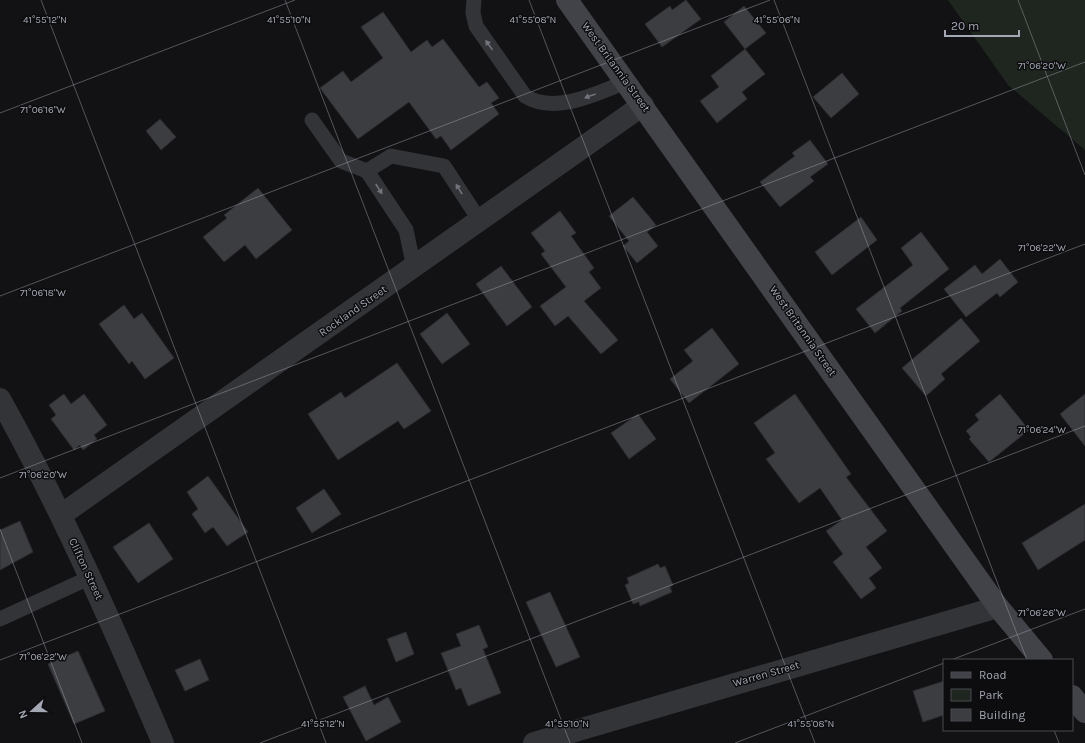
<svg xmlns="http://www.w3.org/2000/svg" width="1085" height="743" font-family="Karla,sans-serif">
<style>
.green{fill:#1e261f}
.building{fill:#3c3d41;stroke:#2c2c30}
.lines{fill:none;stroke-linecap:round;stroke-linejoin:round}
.lane{stroke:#333438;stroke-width:15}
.street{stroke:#333438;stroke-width:22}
.secondary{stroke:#414348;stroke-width:22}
.oneway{fill:#71747c}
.ticks{fill:none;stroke:#a4a8b4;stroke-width:1;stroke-opacity:0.45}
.labels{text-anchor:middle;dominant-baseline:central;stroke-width:3;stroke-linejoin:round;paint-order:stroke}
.street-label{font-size:11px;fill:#a4a8b4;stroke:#0d0d0f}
.ticks-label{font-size:10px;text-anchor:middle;fill:#a4a8b4;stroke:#0d0d0f;stroke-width:3;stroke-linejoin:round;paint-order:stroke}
</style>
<rect width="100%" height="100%" fill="#121214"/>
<path class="green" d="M 948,0 L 1085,0 L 1085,150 L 1008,85 Z"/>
<g class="building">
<path d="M 686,0 L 701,19 L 662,47 L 645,24 L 670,6 L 672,10 Z"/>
<path d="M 744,6 L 766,33 L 745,49 L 765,74 L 742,92 L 747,99 L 717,123 L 700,101 L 719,87 L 711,76 L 745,49 L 724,22 Z"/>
<path d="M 383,12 L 411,52 L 427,40 L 432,47 L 443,39 L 479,87 L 487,82 L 499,98 L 491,103 L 499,114 L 451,150 L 441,136 L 436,139 L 409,102 L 358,139 L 320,88 L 343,71 L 351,82 L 383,58 L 361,27 Z"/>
<path d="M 842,73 L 859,94 L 831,118 L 813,97 Z"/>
<path d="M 160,119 L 176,137 L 161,150 L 146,131 Z"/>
<path d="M 810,140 L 828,164 L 810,177 L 814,181 L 780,207 L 760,182 L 795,156 L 792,153 Z"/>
<path d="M 258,188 L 292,230 L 256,259 L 245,245 L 224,262 L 203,237 L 227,218 L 224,215 Z"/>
<path d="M 633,197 L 656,225 L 647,232 L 658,246 L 637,263 L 623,246 L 629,241 L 609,216 Z"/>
<path d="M 560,211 L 576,233 L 571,236 L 594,268 L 589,272 L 601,288 L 584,301 L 618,340 L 601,354 L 568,316 L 555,326 L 540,306 L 566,287 L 541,254 L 545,251 L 531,233 Z"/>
<path d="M 861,217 L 877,240 L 832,275 L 815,252 Z"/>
<path d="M 921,232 L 949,269 L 900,308 L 902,311 L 875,333 L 856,309 L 913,265 L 901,248 Z"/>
<path d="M 1000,259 L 1018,282 L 1000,297 L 997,293 L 966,317 L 944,289 L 975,265 L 982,274 Z"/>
<path d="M 501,266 L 532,307 L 507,326 L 476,284 Z"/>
<path d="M 124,305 L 134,319 L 142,313 L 174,358 L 145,379 L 132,361 L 129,364 L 99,324 Z"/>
<path d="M 447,313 L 470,344 L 442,364 L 420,334 Z"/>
<path d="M 961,318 L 980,341 L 941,374 L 945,379 L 926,396 L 902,368 Z"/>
<path d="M 712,328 L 739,364 L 689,403 L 670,379 L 693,361 L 684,350 Z"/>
<path d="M 397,363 L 431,411 L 404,429 L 398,421 L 338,460 L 308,414 L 341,392 L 345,398 Z"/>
<path d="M 64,394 L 71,404 L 84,394 L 107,425 L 94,435 L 97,439 L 83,450 L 80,445 L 74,450 L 51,419 L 56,415 L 49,405 Z"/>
<path d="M 795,394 L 851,474 L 846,477 L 887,531 L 866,547 L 882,568 L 869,578 L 876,588 L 861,599 L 833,562 L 843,554 L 826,531 L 842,520 L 820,488 L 799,503 L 766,459 L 775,453 L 754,423 Z"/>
<path d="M 1000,394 L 1029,430 L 989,462 L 969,439 L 971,437 L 966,431 L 979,420 L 975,415 Z"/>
<path d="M 1085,394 L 1085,446 L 1060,414 Z"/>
<path d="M 638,414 L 656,439 L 629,459 L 611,433 Z"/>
<path d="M 208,476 L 248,532 L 227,546 L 213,527 L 205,533 L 192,514 L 198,509 L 187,492 Z"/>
<path d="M 324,489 L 341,514 L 312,533 L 296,508 Z"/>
<path d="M 1085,504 L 1085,540 L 1038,570 L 1022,543 Z"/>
<path d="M 20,521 L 33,552 L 0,570 L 0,530 Z"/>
<path d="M 149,523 L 173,559 L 138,583 L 113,547 Z"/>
<path d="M 658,564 L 660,568 L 665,566 L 673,585 L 670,587 L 672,592 L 640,606 L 639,602 L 633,604 L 625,585 L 629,583 L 627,578 Z"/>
<path d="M 550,592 L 580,657 L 556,667 L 526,602 Z"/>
<path d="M 479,625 L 488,647 L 483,649 L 501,693 L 468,706 L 461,688 L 456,690 L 441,653 L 461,646 L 456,634 Z"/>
<path d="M 406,632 L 414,654 L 396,662 L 387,639 Z"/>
<path d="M 78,651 L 105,711 L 74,724 L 48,664 Z"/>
<path d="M 200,659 L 209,680 L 185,691 L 175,670 Z"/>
<path d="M 944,681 L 944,715 L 923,722 L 913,691 Z"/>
<path d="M 365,686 L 374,705 L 388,697 L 401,722 L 366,741 L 343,697 Z"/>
</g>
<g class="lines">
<g class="lane">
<path d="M 474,0 L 473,13 L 476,26 L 525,96 C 555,115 597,93 626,82"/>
<path d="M 312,120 L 341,161 L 367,171"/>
<path d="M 414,268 L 406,230 L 367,171 L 391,156 L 444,166 L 480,221"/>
<path d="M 0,619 L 91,577"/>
</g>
<g class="street">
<path d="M 0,399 C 62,510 113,626 163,743"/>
<path d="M 61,515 L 643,105"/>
<path d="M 534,743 L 998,607"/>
</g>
<g class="secondary">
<path d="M 567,0 L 998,607 L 1042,660"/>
<path d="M 1072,696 L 1085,712"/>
</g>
</g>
<defs><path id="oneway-solid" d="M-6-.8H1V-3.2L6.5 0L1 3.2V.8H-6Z"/></defs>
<g class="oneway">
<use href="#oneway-solid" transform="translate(489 45) rotate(-125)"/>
<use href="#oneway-solid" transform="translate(590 96) rotate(160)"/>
<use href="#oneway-solid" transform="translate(379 189) rotate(57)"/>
<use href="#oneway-solid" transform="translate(459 189) rotate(-122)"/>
</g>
<path class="ticks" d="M 41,0 L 326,743M 285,0 L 570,743M 529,0 L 815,743M 774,0 L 1027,660M 1018,0 L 1085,175M 0,113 L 295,0M 0,296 L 770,0M 0,478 L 1085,62M 0,529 L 82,743M 0,660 L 1085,244M 951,660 L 1085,609M 1054,730 L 1059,743M 260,743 L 1085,426M 735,743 L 944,663"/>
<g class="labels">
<g class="street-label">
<text transform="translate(616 67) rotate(54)">West Britannia Street</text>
<text transform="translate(353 311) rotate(-35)">Rockland Street</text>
<text transform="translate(803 331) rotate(55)">West Britannia Street</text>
<text transform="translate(86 569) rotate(65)">Clifton Street</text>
<text transform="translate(766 674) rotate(-16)">Warren Street</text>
</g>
</g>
<g class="ticks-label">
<text x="45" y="23">41°55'12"N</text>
<text x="289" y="23">41°55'10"N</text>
<text x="533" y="23">41°55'08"N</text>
<text x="777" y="23">41°55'06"N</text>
<text x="1042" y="69">71°06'20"W</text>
<text x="43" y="113">71°06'16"W</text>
<text x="1042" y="251">71°06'22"W</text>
<text x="43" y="296">71°06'18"W</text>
<text x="1042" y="433">71°06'24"W</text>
<text x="43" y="478">71°06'20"W</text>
<text x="1042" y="616">71°06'26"W</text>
<text x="43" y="660">71°06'22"W</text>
<text x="323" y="727">41°55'12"N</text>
<text x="567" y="727">41°55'10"N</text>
<text x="811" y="727">41°55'08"N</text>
</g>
<rect x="943" y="659" width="130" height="72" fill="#0d0d0f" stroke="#494b51"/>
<rect x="951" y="672" width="20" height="6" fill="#414348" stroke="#494b51"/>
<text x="979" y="679" font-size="12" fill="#a4a8b4">Road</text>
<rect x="951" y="689" width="20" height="12" fill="#1e261f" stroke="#494b51"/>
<text x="979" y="699" font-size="12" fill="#a4a8b4">Park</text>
<rect x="951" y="709" width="20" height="12" fill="#3c3d41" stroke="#494b51"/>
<text x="979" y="719" font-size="12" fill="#a4a8b4">Building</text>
<g transform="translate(32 711) rotate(249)" stroke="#0d0d0f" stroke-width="3" paint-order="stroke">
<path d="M0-3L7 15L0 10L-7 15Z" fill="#a4a8b4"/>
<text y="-6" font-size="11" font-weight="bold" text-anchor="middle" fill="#a4a8b4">N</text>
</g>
<path d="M945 30v6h74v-6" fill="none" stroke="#a4a8b4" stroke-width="2"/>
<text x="951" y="30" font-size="12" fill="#a4a8b4" stroke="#0d0d0f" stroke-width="3" paint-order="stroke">20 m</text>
</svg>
